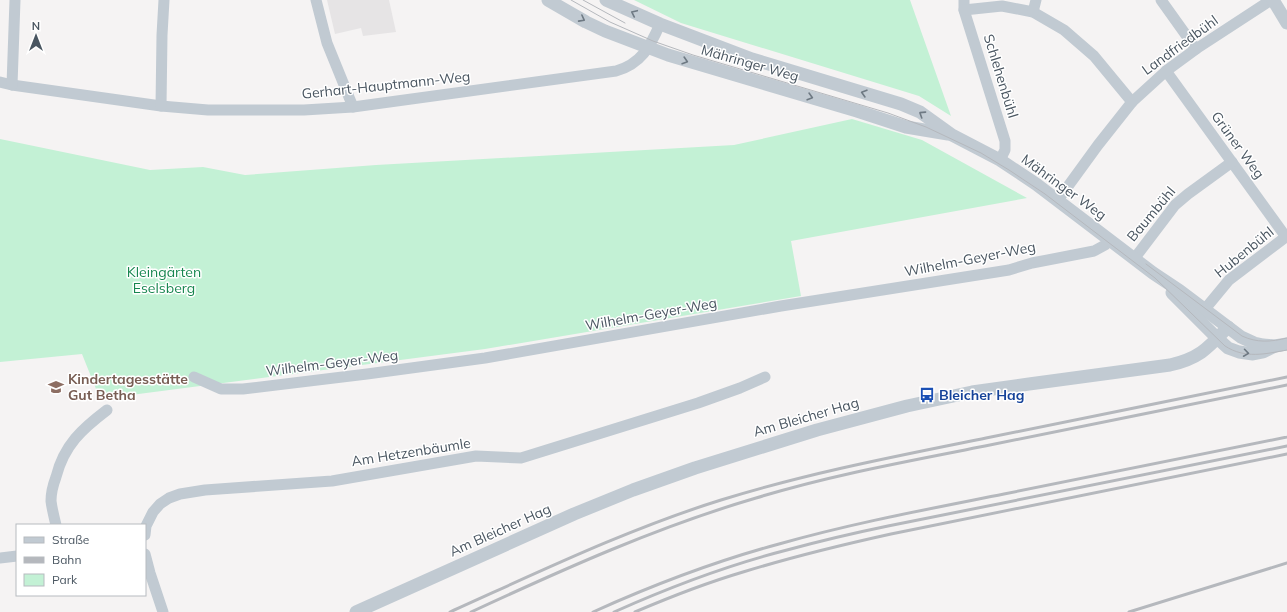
<svg xmlns="http://www.w3.org/2000/svg" width="1287" height="612" font-family="Mulish,sans-serif">
<style>
.education{fill:#e6e4e5}
.green{fill:#c3f1d5}
.lines{fill:none;stroke-linecap:round;stroke-linejoin:round}
.minor{stroke:#c1cad2;stroke-width:11}
.tertiary{stroke:#c1cad2;stroke-width:13}
.tram{stroke:#b5b8bd;stroke-width:1}
.rail{stroke:#b5b8bd;stroke-width:3}
.oneway{stroke:#6e7983}
.labels{text-anchor:middle;dominant-baseline:central;stroke-width:3;stroke-linejoin:round;paint-order:stroke}
.street-label{font-size:14px;fill:#4a5661;stroke:#fff}
.park-label{font-size:14px;fill:#17864f;stroke:#fff}
.education-label{font-size:14px;font-weight:bold;fill:#785e54;stroke:#fff;text-anchor:start}
.transit-label{font-size:14px;font-weight:bold;fill:#164399;stroke:#fff;text-anchor:start}
</style>
<rect width="100%" height="100%" fill="#f5f3f3"/>
<path class="education" d="M 327,0 L 389,0 L 396,32 L 363,36 L 361,28 L 335,34 Z"/>
<g class="green">
<path d="M 634,0 L 910,0 L 951,116 L 919,96 L 681,23 Z"/>
<path d="M 852,119 L 922,140 L 1027,198 L 791,241 L 801,296 L 485,349 L 100,399 L 82,354 L 0,362 L 0,139 L 150,170 L 203,167 L 245,175 L 376,165 L 734,145 Z"/>
</g>
<g class="lines">
<g class="minor">
<path d="M 316,0 L 327,43 L 353,107"/>
<path d="M 964,0 L 964,10 L 1005,141 L 1005,150 L 1000,160"/>
<path d="M 1161,0 L 1196,49"/>
<path d="M 964,10 L 1002,6 L 1033,12 L 1064,30 L 1094,56 L 1132,102"/>
<path d="M 1033,12 L 1036,0"/>
<path d="M 1166,71 L 1286,237"/>
<path d="M 0,82 L 12,85 L 161,106 L 208,110 L 304,110 L 353,107 L 616,71 C 641,64 650,47 660,24"/>
<path d="M 12,85 L 15,0"/>
<path d="M 161,106 L 162,35 L 164,0"/>
<path d="M 1058,200 L 1098,145 L 1132,102 L 1166,71 L 1196,49 L 1271,0"/>
<path d="M 1134,259 L 1175,205 L 1188,194 L 1232,162"/>
<path d="M 1205,309 L 1229,280 L 1287,236"/>
<path d="M 194,377 L 221,389 L 243,389 L 367,374 L 485,358 L 781,306 L 1009,270 L 1032,263 L 1094,251 L 1105,245 L 1109,240"/>
<path d="M 56,525 C 54,517 52,509 51,501 C 51,492 53,485 56,477 C 64,445 82,429 107,410"/>
<path d="M 145,535 L 146,526 L 153,512 L 160,504 L 169,498 L 180,494 L 205,490 L 332,481 L 476,456 L 521,458 L 698,403 L 740,388 L 765,377"/>
<path d="M 145,554 L 150,573 L 163,612"/>
<path d="M 0,558 L 17,556"/>
</g>
<g class="tertiary">
<path d="M 548,0 L 586,22 L 605,31 L 668,55 L 857,111 L 906,127 L 948,134"/>
<path d="M 606,0 L 660,24 L 752,59 L 901,104 L 920,112 L 952,135 L 1000,160 L 1036,184 L 1153,273 L 1180,291 L 1241,337 L 1254,343 L 1263,345 L 1275,346 L 1287,344"/>
<path d="M 1273,0 L 1287,23"/>
<path d="M 1172,293 L 1217,338 L 1228,348 L 1239,352 L 1253,354 L 1263,352 L 1273,347"/>
<path d="M 356,612 L 574,514 L 633,490 L 695,468 L 817,430 L 907,406 L 972,392 L 1029,384 L 1170,365 C 1200,358 1208,348 1228,327"/>
</g>
<g class="tram">
<path d="M 571,0 L 610,22 L 653,41 L 693,55 L 888,113 L 926,127 L 981,153 L 1009,170 L 1045,194 L 1155,278 L 1225,346 C 1245,359 1265,354 1287,350"/>
<path d="M 583,0 L 625,23"/>
<path d="M 1146,264 L 1242,336 C 1257,343 1271,342 1287,338"/>
</g>
<g class="rail">
<path d="M 450,612 C 539,572 628,529 721,500 C 808,473 897,456 986,438 C 1086,418 1187,397 1287,377"/>
<path d="M 471,612 C 564,569 657,527 756,498 C 831,475 909,461 985,446 C 1086,426 1186,405 1287,385"/>
<path d="M 593,612 C 653,585 716,561 779,544 C 853,523 929,509 1004,494 C 1099,475 1193,456 1287,437"/>
<path d="M 614,612 C 670,587 728,565 787,550 C 820,541 854,533 888,526 L 1287,446"/>
<path d="M 635,612 C 670,597 706,583 743,572 C 792,557 841,545 891,534 L 1287,454"/>
<path d="M 1129,612 L 1287,563"/>
</g>
</g>
<defs><path id="oneway-chevron" d="M-2-3.5L2.5 0L-2 3.5" fill="none" stroke-width="1.6" stroke-linecap="round" stroke-linejoin="round"/></defs>
<g class="oneway">
<use href="#oneway-chevron" transform="translate(634 13) rotate(-155)"/>
<use href="#oneway-chevron" transform="translate(582 19) rotate(28)"/>
<use href="#oneway-chevron" transform="translate(685 61) rotate(17)"/>
<use href="#oneway-chevron" transform="translate(864 93) rotate(-164)"/>
<use href="#oneway-chevron" transform="translate(810 97) rotate(16)"/>
<use href="#oneway-chevron" transform="translate(922 114) rotate(-147)"/>
<use href="#oneway-chevron" transform="translate(1246 353) rotate(8)"/>
</g>
<defs>
<symbol id="school-bare" viewBox="-9 -9 18 18"><path d="M0-5L7-2L0 1L-7-2ZM-4 1L0 2.5L4 1V4Q0 6-4 4Z" fill="#8d6e63" stroke="#fff" stroke-width="2.5" paint-order="stroke"/></symbol>
<symbol id="bus-bare" viewBox="-9 -9 18 18"><path d="M-5-6H5V4H4V6H2V4H-2V6H-4V4H-5ZM-3.5-4V0h7V-4ZM-3.5 1.2v1.5H-2V1.2ZM2 1.2v1.5H3.5V1.2Z" fill="#1a4fb4" stroke="#fff" stroke-width="2.5" paint-order="stroke"/></symbol>
</defs>
<g fill-rule="evenodd">
<use href="#school-bare" x="45" y="376" width="22" height="22"/>
<use href="#bus-bare" x="916" y="384" width="22" height="22"/>
</g>
<g class="labels">
<g class="street-label">
<text transform="translate(1180 45) rotate(-36)">Landfriedbühl</text>
<text transform="translate(750 63) rotate(16)">Mähringer Weg</text>
<text transform="translate(1001 76) rotate(73)">Schlehenbühl</text>
<text transform="translate(386 85) rotate(-6)">Gerhart-Hauptmann-Weg</text>
<text transform="translate(1238 145) rotate(54)">Grüner Weg</text>
<text transform="translate(1064 187) rotate(36)">Mähringer Weg</text>
<text transform="translate(1151 214) rotate(-50)">Baumbühl</text>
<text transform="translate(1244 252) rotate(-39)">Hubenbühl</text>
<text transform="translate(970 259) rotate(-11)">Wilhelm-Geyer-Weg</text>
<text transform="translate(651 314) rotate(-10)">Wilhelm-Geyer-Weg</text>
<text transform="translate(332 363) rotate(-7)">Wilhelm-Geyer-Weg</text>
<text transform="translate(806 417) rotate(-16)">Am Bleicher Hag</text>
<text transform="translate(411 452) rotate(-9)">Am Hetzenbäumle</text>
<text transform="translate(500 530) rotate(-24)">Am Bleicher Hag</text>
</g>
<g class="park-label">
<text x="164" y="272">Kleingärten<tspan x="164" dy="16">Eselsberg</tspan></text>
</g>
<g class="education-label">
<text x="68" y="379">Kindertagesstätte<tspan x="68" dy="16">Gut Betha</tspan></text>
</g>
<g class="transit-label">
<text x="939" y="395">Bleicher Hag</text>
</g>
</g>
<rect x="16" y="524" width="130" height="72" fill="#ffffff" stroke="#b7bbc0"/>
<rect x="24" y="537" width="20" height="6" fill="#c1cad2" stroke="#b7bbc0"/>
<text x="52" y="544" font-size="12" fill="#4a5661">Straße</text>
<rect x="24" y="557" width="20" height="6" fill="#b5b8bd" stroke="#b7bbc0"/>
<text x="52" y="564" font-size="12" fill="#4a5661">Bahn</text>
<rect x="24" y="574" width="20" height="12" fill="#c3f1d5" stroke="#b7bbc0"/>
<text x="52" y="584" font-size="12" fill="#4a5661">Park</text>
<g transform="translate(36 36)" stroke="#ffffff" stroke-width="3" paint-order="stroke">
<path d="M0-3L7 15L0 10L-7 15Z" fill="#4a5661"/>
<text y="-6" font-size="11" font-weight="bold" text-anchor="middle" fill="#4a5661">N</text>
</g>
</svg>
